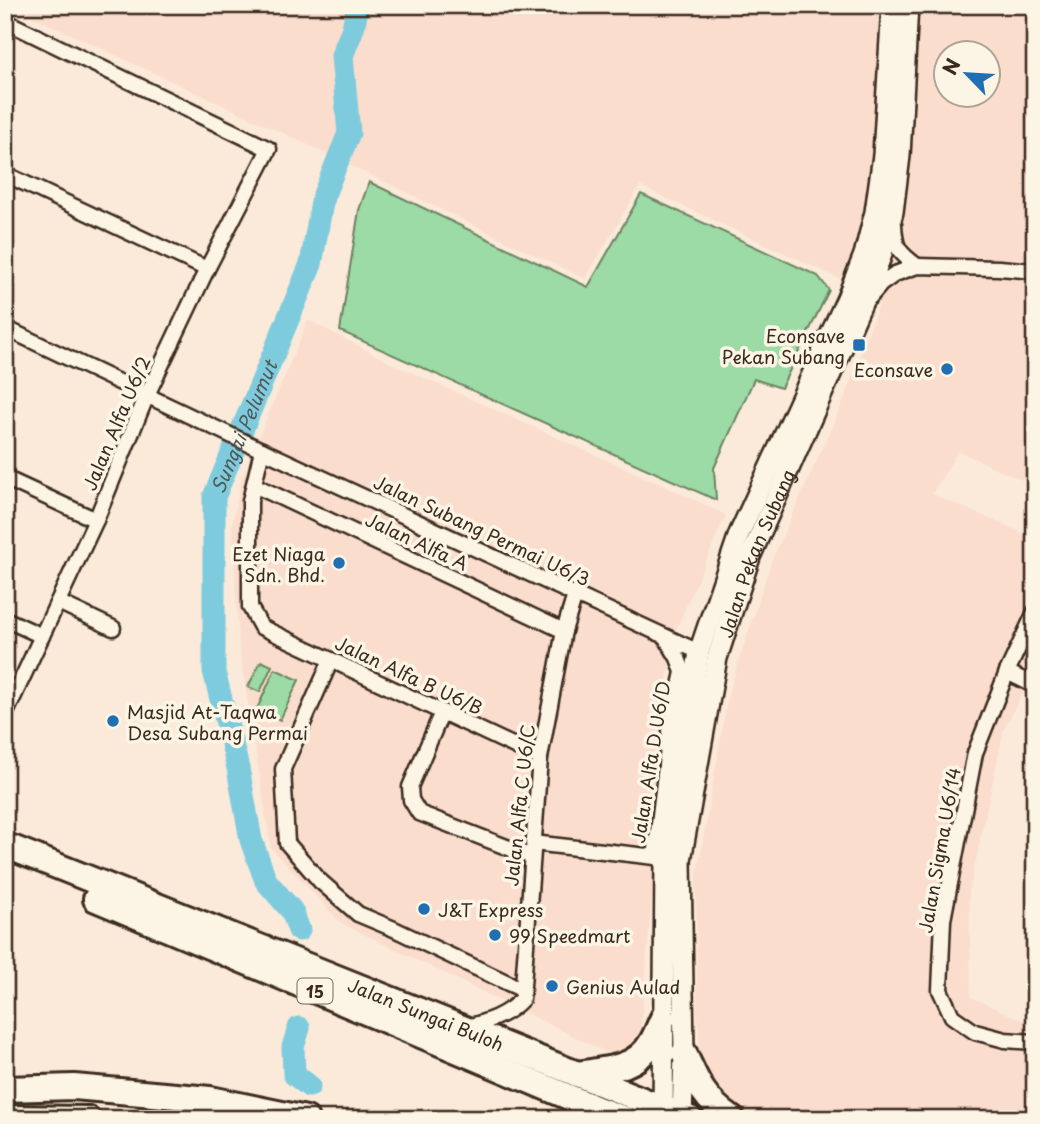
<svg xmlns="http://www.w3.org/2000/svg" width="1040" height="1124" font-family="'Playpen Sans',sans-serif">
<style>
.built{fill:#faddcd;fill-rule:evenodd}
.green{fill:#9cdba5;stroke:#6c8262;stroke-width:2}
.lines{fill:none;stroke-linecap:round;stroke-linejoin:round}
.river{stroke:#7fcbde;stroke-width:23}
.street-casing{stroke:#3b2a1e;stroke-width:19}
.secondary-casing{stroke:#3b2a1e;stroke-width:24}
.highway-casing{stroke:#3b2a1e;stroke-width:30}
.street{stroke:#fcf5e5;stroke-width:14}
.secondary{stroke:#fcf5e5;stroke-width:19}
.highway{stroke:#fcf5e5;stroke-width:24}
.poi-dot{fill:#1f6fb2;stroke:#fcf5e5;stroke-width:2.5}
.labels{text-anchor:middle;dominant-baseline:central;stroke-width:7;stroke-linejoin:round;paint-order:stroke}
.shield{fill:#fcf5e5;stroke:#75675a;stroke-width:2}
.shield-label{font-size:16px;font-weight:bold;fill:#3b2a1e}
.poi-label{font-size:18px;fill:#3b2a1e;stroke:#fcf5e5;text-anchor:start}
.street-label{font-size:18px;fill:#3b2a1e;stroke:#fcf5e5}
.water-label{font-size:19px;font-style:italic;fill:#4f5a58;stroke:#fcf5e5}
</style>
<rect width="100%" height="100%" fill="#fbeada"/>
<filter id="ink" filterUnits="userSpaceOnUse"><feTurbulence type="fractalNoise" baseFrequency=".0143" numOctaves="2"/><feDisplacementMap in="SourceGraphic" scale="14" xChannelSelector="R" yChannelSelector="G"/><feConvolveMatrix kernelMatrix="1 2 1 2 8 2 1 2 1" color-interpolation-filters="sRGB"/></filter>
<g filter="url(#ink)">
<g class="built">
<path d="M 8,5 L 1035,5 L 1035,486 L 958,451 L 932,494 L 1035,538 L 1035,669 L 1004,729 L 969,892 L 971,997 L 1035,1026 L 1035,1119 L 705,1119 L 697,1009 L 696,882 L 728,695 L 771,562 L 843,402 L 881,298 L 640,186 L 585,279 L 283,133 ZM 946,52 L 988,52 L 988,94 L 946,94 Z"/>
<path d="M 308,320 L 395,365 L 667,487 L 726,515 L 672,639 L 664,712 L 655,857 L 640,1042 L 610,1054 L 341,923 L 271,848 L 239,647 L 232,526 L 241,480 Z"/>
</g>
<g class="green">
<path d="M 369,182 L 588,287 L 641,194 L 818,276 L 829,290 L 781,388 L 754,379 L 714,468 L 716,500 L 340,331 L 359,210 Z"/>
<path d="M 261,661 L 272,666 L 260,692 L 248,687 Z"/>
<path d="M 275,669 L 299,680 L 280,720 L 257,709 Z"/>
</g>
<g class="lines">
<g class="river">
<path id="s1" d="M 299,930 L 292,911 L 266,881 L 251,840 L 238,768 L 214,671 L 214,497 L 311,264 L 323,197 L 349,133 L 342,56 L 353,28 L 358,5"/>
<path d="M 299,1028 L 293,1047 L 294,1074 L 309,1086"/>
</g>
<defs>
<g id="street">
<path d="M 5,21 L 269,149 L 207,269 L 147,395 L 96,520 L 5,715"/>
<path d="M 5,174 L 207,269"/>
<path d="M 894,224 C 895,248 898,252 917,266"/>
<path d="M 869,298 L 881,284 L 895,274 L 917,266 L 999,268 L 1035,271"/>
<path d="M 5,328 L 249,444 L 699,652"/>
<path d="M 262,450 L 250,501 L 250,607 L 261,627 L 540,758"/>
<path d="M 5,478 L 96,520"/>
<path d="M 254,485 L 564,631"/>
<path d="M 58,602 L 113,628"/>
<path d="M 1035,612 L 1007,672 L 975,753 L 943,920 L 940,990 L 952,1016 L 975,1032 L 1005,1040 L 1035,1042"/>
<path d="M 5,619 L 42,636"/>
<path d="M 331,660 L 283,769 L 287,843 L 320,881 L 358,914 L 394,929 L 523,990"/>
<path d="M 1007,672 L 1035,686"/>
<path d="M 442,712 L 410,787 L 411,800 L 419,813 L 532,857"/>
<path d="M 533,843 L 664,858"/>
<path d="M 655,857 L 670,732 L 683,672 L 678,658 L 666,638"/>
<path d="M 464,1028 C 485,1022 507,1016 522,999 L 540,758 L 564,631 L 575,595"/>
</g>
<g id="secondary">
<path d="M 663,1119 L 665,858 L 699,652 L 739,534 L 847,298 L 864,255 L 875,212 L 883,155 L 892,5"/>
<path id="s2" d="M 682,1119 L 684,1053 L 681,860 L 717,658 L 750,557 L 861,306 L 881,257 L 893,212 L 900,156 L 908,5"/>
</g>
<g id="highway">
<path id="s3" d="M 5,848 L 12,848 L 690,1119"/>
<path d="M 96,899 L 600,1110 L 625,1119"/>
<path d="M 684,1053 C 697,1082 704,1100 732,1119"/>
<path d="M 577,1074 C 605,1069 635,1070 651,1043 C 656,1035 659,1026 663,1018"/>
<path d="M 5,1089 L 74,1087 L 210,1099 L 306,1119"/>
<path d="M 5,1118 L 88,1119"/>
</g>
</defs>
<use href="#street" class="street-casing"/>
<use href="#secondary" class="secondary-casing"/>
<use href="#highway" class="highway-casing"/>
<use href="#street" class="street"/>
<use href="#secondary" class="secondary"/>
<use href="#highway" class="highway"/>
</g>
</g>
<g class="poi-dot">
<rect x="852" y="338" width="14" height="14" rx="3.5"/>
<circle cx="947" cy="369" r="7"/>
<circle cx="339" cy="563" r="7"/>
<circle cx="113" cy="721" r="7"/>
<circle cx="424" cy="909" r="7"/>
<circle cx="495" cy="935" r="7"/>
<circle cx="552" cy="986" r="7"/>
</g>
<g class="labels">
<rect class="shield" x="297.5" y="978.5" width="35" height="25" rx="5"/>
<g class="shield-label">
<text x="315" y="991">15</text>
</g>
<g class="poi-label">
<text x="845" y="335" text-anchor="end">Econsave<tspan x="845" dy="21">Pekan Subang</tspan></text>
<text x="933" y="369" text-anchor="end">Econsave</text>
<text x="325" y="553" text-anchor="end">Ezet Niaga<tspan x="325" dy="21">Sdn. Bhd.</tspan></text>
<text x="127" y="711">Masjid At-Taqwa<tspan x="127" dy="21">Desa Subang Permai</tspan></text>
<text x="438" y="909">J&amp;T Express</text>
<text x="509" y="935">99 Speedmart</text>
<text x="566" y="986">Genius Aulad</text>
</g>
<g class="street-label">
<text transform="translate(116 423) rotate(-67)">Jalan Alfa U6/2</text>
<text transform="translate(482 530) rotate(25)">Jalan Subang Permai U6/3</text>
<text transform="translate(417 541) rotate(25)">Jalan Alfa A</text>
<text stroke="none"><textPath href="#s2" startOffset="576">Jalan Pekan Subang</textPath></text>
<text transform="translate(409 675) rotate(25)">Jalan Alfa B U6/B</text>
<text transform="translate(650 762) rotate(-81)">Jalan Alfa D U6/D</text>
<text transform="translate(519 805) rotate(-84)">Jalan Alfa C U6/C</text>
<text transform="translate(939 850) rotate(-80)">Jalan Sigma U6/14</text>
<text stroke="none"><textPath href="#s3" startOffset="453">Jalan Sungai Buloh</textPath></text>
</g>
<g class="water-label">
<text stroke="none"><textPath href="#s1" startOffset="527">Sungai Pelumut</textPath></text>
</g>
</g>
<rect width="1040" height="1124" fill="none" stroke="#fcf5e5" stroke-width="28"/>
<rect x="14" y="14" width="1012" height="1096" fill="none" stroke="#3b2a1e" stroke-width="2.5" filter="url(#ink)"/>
<g transform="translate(967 74) rotate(295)"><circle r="33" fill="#fcf5e5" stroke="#afa495" stroke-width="2"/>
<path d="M0-5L12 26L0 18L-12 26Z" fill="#1f6fb2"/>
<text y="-10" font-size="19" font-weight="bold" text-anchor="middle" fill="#3b2a1e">N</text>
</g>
</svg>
